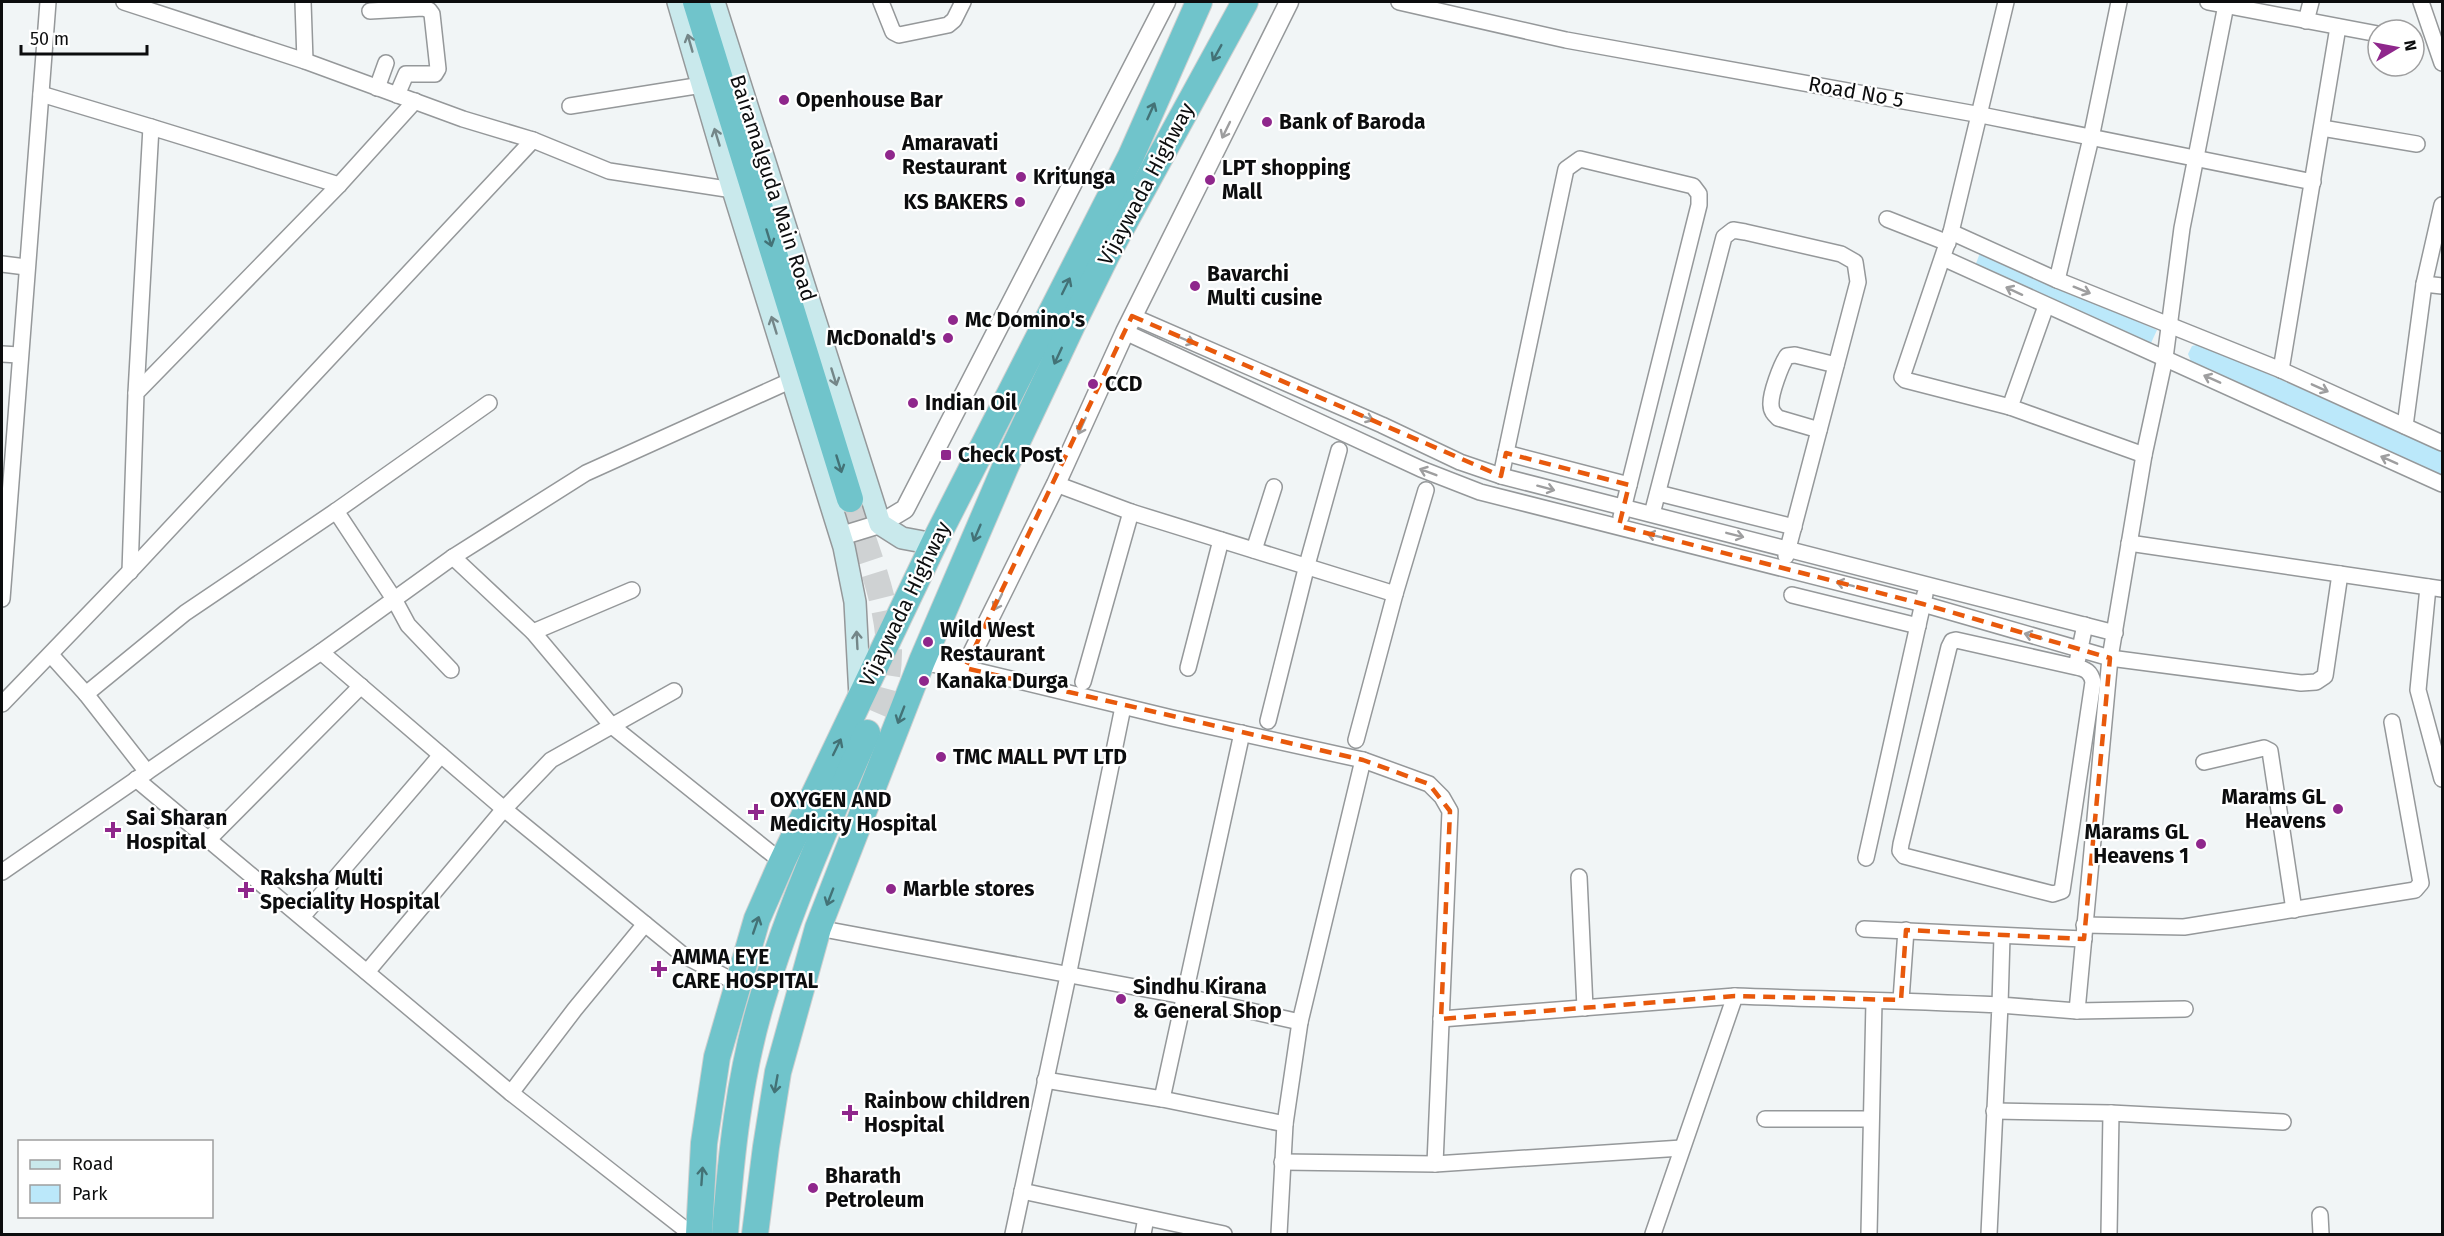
<svg xmlns="http://www.w3.org/2000/svg" width="2444" height="1236" font-family="'Fira Sans',sans-serif">
<style>
.green{fill:#bbe8fa}
.lines{fill:none;stroke-linecap:round;stroke-linejoin:round}
.trunk-tunnel{stroke:#cfd2d3;stroke-width:26;stroke-dasharray:26 13;stroke-linecap:butt}
.minor-casing{stroke:#95989a;stroke-width:18}
.tertiary-casing{stroke:#95989a;stroke-width:21}
.secondary-casing{stroke:#95989a;stroke-width:24}
.trunk-casing{stroke:#cecfcf;stroke-width:28}
.minor{stroke:#fff;stroke-width:15}
.tertiary{stroke:#fff;stroke-width:18}
.secondary{stroke:#c9e9ec;stroke-width:21}
.trunk{stroke:#70c4cb;stroke-width:26}
.oneway{stroke:#748688}
.oneway2{stroke:#437276}
.oneway3{stroke:#9e9e9f}
.marked{fill:none;stroke:#e8590c;stroke-width:4.5;stroke-dasharray:12 8;stroke-linejoin:round}
.poi-dot{fill:#8f278c;stroke:#fff;stroke-width:2}
.labels{text-anchor:middle;dominant-baseline:central;stroke-width:4.5;stroke-linejoin:round;paint-order:stroke}
.street-label{font-size:21px;fill:#0c0d0e;stroke:#fff}
.poi-label{font-size:21px;font-weight:bold;fill:#0c0d0e;stroke:#fff;text-anchor:start}
</style>
<rect width="100%" height="100%" fill="#f1f5f6"/>
<g class="green">
<path d="M 1980,253 L 2157,330 L 2151,343 L 1975,266 Z"/>
<path d="M 2201,344 L 2442,452 L 2442,475 L 2192,364 L 2188,354 L 2192,346 Z"/>
</g>
<g class="lines">
<path class="trunk-tunnel" d="M 850,499 C 867,556 897,617 887,677 C 884,697 875,715 867,733"/>
<defs>
<g id="minor">
<path d="M 124,2 L 305,61 L 463,119 L 533,140"/>
<path d="M 303,2 L 305,61"/>
<path d="M 881,2 L 893,32 L 899,35 L 948,25 L 954,20 L 963,2"/>
<path d="M 1399,2 L 1566,40 L 1981,115 L 2313,182"/>
<path d="M 2006,2 L 1951,232 L 1902,377 L 1905,380 L 2010,407"/>
<path d="M 2208,2 L 2378,34"/>
<path d="M 2421,2 L 2442,63"/>
<path d="M 370,11 L 423,8 L 429,10 L 432,14 L 438,69 L 435,74 L 406,74 L 397,95"/>
<path d="M 2306,21 L 2311,2"/>
<path d="M 377,88 L 386,63"/>
<path d="M 41,94 L 151,127"/>
<path d="M 570,106 L 702,85"/>
<path d="M 2322,128 L 2417,144"/>
<path d="M 1887,219 L 1948,243"/>
<path d="M 1951,232 L 2057,280 L 2281,370 L 2442,443"/>
<path d="M 1943,258 L 2442,484"/>
<path d="M 2,264 L 26,267"/>
<path d="M 2057,280 L 2091,138 L 2119,2"/>
<path d="M 2424,284 L 2442,286"/>
<path d="M 2046,306 L 2010,407 L 2144,455"/>
<path d="M 1132,316 L 1382,425 L 1460,462 L 1501,476 L 2115,633"/>
<path d="M 1125,332 L 1421,469 L 1480,492 L 1923,604 L 2110,658 L 2301,683 L 2316,682 L 2325,676 L 2340,574"/>
<path d="M 2,354 L 19,355"/>
<path d="M 2281,370 L 2338,27"/>
<path d="M 136,393 L 151,127 L 339,185"/>
<path d="M 2405,426 L 2424,284 L 2442,205"/>
<path d="M 1819,430 L 1778,418 C 1774,414 1771,411 1771,405 C 1770,394 1781,365 1787,356 L 1795,355 L 1836,365"/>
<path d="M 1506,453 L 1629,485"/>
<path d="M 1501,476 L 1566,169 L 1580,159 L 1693,186 L 1699,194 L 1699,205 L 1621,517"/>
<path d="M 1056,484 L 1131,512 L 1395,594 L 1356,740"/>
<path d="M 1658,493 L 1794,527"/>
<path d="M 1652,514 L 1724,237 L 1733,230 L 1745,232 L 1841,254 L 1855,262 L 1858,282 L 1786,556"/>
<path d="M 2129,543 L 2442,589"/>
<path d="M 1254,550 L 1274,487"/>
<path d="M 453,557 L 533,632 L 612,726 L 782,862"/>
<path d="M 130,572 L 136,393 L 339,185 L 415,101"/>
<path d="M 2428,587 L 2418,690 L 2442,779"/>
<path d="M 1395,594 L 1426,490"/>
<path d="M 1792,595 L 1918,626"/>
<path d="M 2,599 L 48,2"/>
<path d="M 533,632 L 632,590"/>
<path d="M 321,652 L 504,809 L 683,955 L 737,983"/>
<path d="M 51,655 L 86,694"/>
<path d="M 2076,667 L 1956,640 L 1952,641 L 1949,647 L 1901,844 L 1900,851 L 1904,856 L 2053,894 L 2062,891 L 2093,682 C 2091,672 2086,669 2076,667 L 2085,625"/>
<path d="M 965,668 L 1172,718 L 1363,760 L 1429,784 L 1442,797 L 1450,811 L 1435,1164"/>
<path d="M 1188,668 L 1221,540"/>
<path d="M 451,670 L 408,625 L 394,599 L 336,511 L 489,403"/>
<path d="M 1083,682 L 1131,512"/>
<path d="M 2,704 L 135,566 L 533,140 L 609,171 L 733,190"/>
<path d="M 1268,721 L 1307,565 L 1339,450"/>
<path d="M 2204,762 L 2264,748 L 2270,751 L 2294,910"/>
<path d="M 147,772 L 86,694 L 185,613 L 336,511"/>
<path d="M 136,779 L 511,1093 L 691,1234"/>
<path d="M 209,839 L 361,686"/>
<path d="M 1866,858 L 1925,594"/>
<path d="M 2,872 L 321,652 L 453,557 L 586,473 L 792,380"/>
<path d="M 1579,877 L 1585,1008"/>
<path d="M 302,917 L 441,755"/>
<path d="M 2084,925 L 2184,927 L 2415,890 L 2421,883 L 2392,722"/>
<path d="M 818,928 L 1183,996 L 1300,1022"/>
<path d="M 1864,929 L 2084,939"/>
<path d="M 2002,936 L 2000,1005 L 2077,1011 L 2110,658 L 2144,455 L 2165,358 L 2182,228 L 2226,5"/>
<path d="M 367,972 L 504,809 L 551,760 L 674,691"/>
<path d="M 1901,1000 L 1906,930"/>
<path d="M 2077,1011 L 2185,1009"/>
<path d="M 1441,1019 L 1735,996"/>
<path d="M 1045,1080 L 1162,1099 L 1242,733"/>
<path d="M 511,1093 L 575,1009 L 645,924"/>
<path d="M 1162,1099 L 1285,1124"/>
<path d="M 1994,1111 L 2111,1113 L 2283,1122"/>
<path d="M 1765,1119 L 1870,1119"/>
<path d="M 1282,1162 L 1435,1164 L 1682,1148"/>
<path d="M 1022,1191 L 1224,1234"/>
<path d="M 2320,1215 L 2321,1234"/>
<path d="M 1013,1234 L 1068,976 L 1123,707"/>
<path d="M 1143,1234 L 1146,1218"/>
<path d="M 1279,1234 L 1285,1124 L 1300,1022 L 1363,760"/>
<path d="M 1653,1234 L 1735,996 C 1824,999 1912,1001 2000,1005 L 1989,1234"/>
<path d="M 1869,1234 L 1874,1001"/>
<path d="M 2109,1234 L 2111,1113"/>
</g>
<g id="tertiary">
<path d="M 841,536 L 880,524 L 905,509 L 1166,2"/>
<path d="M 922,661 L 965,668 L 1056,484 L 1125,332 L 1289,2"/>
</g>
<g id="secondary">
<path d="M 678,2 L 733,190 L 844,547 L 855,602 L 860,697"/>
<path d="M 714,2 L 880,524 L 902,538 L 934,544"/>
</g>
<g id="trunk">
<path d="M 696,2 L 850,499"/>
<path d="M 699,1234 L 704,1143 L 717,1057 L 757,919 L 782,862 L 938,535 L 1131,156 L 1199,2"/>
<path d="M 725,1234 C 731,1156 739,1076 762,1000 C 789,908 828,821 867,733"/>
<path d="M 755,1234 L 766,1147 L 778,1072 L 818,928 L 922,661 L 1007,463 L 1074,321 L 1106,256 L 1245,2"/>
</g>
</defs>
<use href="#minor" class="minor-casing"/>
<use href="#tertiary" class="tertiary-casing"/>
<use href="#secondary" class="secondary-casing"/>
<use href="#trunk" class="trunk-casing"/>
<use href="#minor" class="minor"/>
<use href="#tertiary" class="tertiary"/>
<use href="#secondary" class="secondary"/>
<use href="#trunk" class="trunk"/>
</g>
<defs><path id="oneway-shaft" d="M-6 0H5M1.5-3L5.5 0L1.5 3" fill="none" stroke-width="1.6" stroke-linecap="round" stroke-linejoin="round" transform="scale(1.5)"/></defs>
<g class="oneway">
<use href="#oneway-shaft" transform="translate(690 43) rotate(-106)"/>
<use href="#oneway-shaft" transform="translate(717 137) rotate(-107)"/>
<use href="#oneway-shaft" transform="translate(774 325) rotate(-107)"/>
<use href="#oneway-shaft" transform="translate(834 377) rotate(73)"/>
<use href="#oneway-shaft" transform="translate(857 640) rotate(-93)"/>
</g>
<g class="oneway2">
<use href="#oneway-shaft" transform="translate(1217 53) rotate(119)"/>
<use href="#oneway-shaft" transform="translate(1151 111) rotate(-66)"/>
<use href="#oneway-shaft" transform="translate(769 238) rotate(73)"/>
<use href="#oneway-shaft" transform="translate(1066 286) rotate(-64)"/>
<use href="#oneway-shaft" transform="translate(1058 356) rotate(115)"/>
<use href="#oneway-shaft" transform="translate(839 464) rotate(73)"/>
<use href="#oneway-shaft" transform="translate(977 533) rotate(113)"/>
<use href="#oneway-shaft" transform="translate(901 715) rotate(111)"/>
<use href="#oneway-shaft" transform="translate(837 747) rotate(-64)"/>
<use href="#oneway-shaft" transform="translate(830 897) rotate(111)"/>
<use href="#oneway-shaft" transform="translate(756 925) rotate(-71)"/>
<use href="#oneway-shaft" transform="translate(776 1084) rotate(100)"/>
<use href="#oneway-shaft" transform="translate(702 1176) rotate(-86)"/>
</g>
<g class="oneway3">
<use href="#oneway-shaft" transform="translate(1226 130) rotate(116)"/>
<use href="#oneway-shaft" transform="translate(2082 290) rotate(22)"/>
<use href="#oneway-shaft" transform="translate(2014 291) rotate(-155)"/>
<use href="#oneway-shaft" transform="translate(1186 340) rotate(23)"/>
<use href="#oneway-shaft" transform="translate(2212 379) rotate(-156)"/>
<use href="#oneway-shaft" transform="translate(2320 388) rotate(24)"/>
<use href="#oneway-shaft" transform="translate(1365 417) rotate(23)"/>
<use href="#oneway-shaft" transform="translate(1082 426) rotate(114)"/>
<use href="#oneway-shaft" transform="translate(2389 460) rotate(-156)"/>
<use href="#oneway-shaft" transform="translate(1428 472) rotate(-159)"/>
<use href="#oneway-shaft" transform="translate(1546 488) rotate(15)"/>
<use href="#oneway-shaft" transform="translate(1735 535) rotate(14)"/>
<use href="#oneway-shaft" transform="translate(1656 536) rotate(-166)"/>
<use href="#oneway-shaft" transform="translate(1845 584) rotate(-166)"/>
<use href="#oneway-shaft" transform="translate(998 602) rotate(116)"/>
<use href="#oneway-shaft" transform="translate(2033 636) rotate(-164)"/>
</g>
<path class="marked" d="M 1132,316 L 1501,476 L 1506,453 L 1629,485 L 1619,526 L 1923,604 L 2110,658 L 2084,939 L 1906,930 L 1901,1000 L 1735,996 L 1441,1019 L 1450,811 L 1429,784 L 1363,760 L 965,668 Z"/>
<g class="poi-dot">
<circle cx="784" cy="100" r="6"/>
<circle cx="1267" cy="122" r="6"/>
<circle cx="890" cy="155" r="6"/>
<circle cx="1021" cy="177" r="6"/>
<circle cx="1210" cy="180" r="6"/>
<circle cx="1020" cy="202" r="6"/>
<circle cx="1195" cy="286" r="6"/>
<circle cx="953" cy="320" r="6"/>
<circle cx="948" cy="338" r="6"/>
<circle cx="1093" cy="384" r="6"/>
<circle cx="913" cy="403" r="6"/>
<rect x="940" y="449" width="12" height="12" rx="3"/>
<circle cx="928" cy="642" r="6"/>
<circle cx="924" cy="681" r="6"/>
<circle cx="941" cy="757" r="6"/>
<circle cx="2338" cy="809" r="6"/>
<path d="M753 803h6v6h6v6h-6v6h-6v-6h-6v-6h6z"/>
<path d="M110 821h6v6h6v6h-6v6h-6v-6h-6v-6h6z"/>
<circle cx="2201" cy="844" r="6"/>
<circle cx="891" cy="889" r="6"/>
<path d="M243 881h6v6h6v6h-6v6h-6v-6h-6v-6h6z"/>
<path d="M656 960h6v6h6v6h-6v6h-6v-6h-6v-6h6z"/>
<circle cx="1121" cy="999" r="6"/>
<path d="M847 1104h6v6h6v6h-6v6h-6v-6h-6v-6h6z"/>
<circle cx="813" cy="1188" r="6"/>
</g>
<g class="labels">
<g class="street-label">
<text transform="translate(1856 92) rotate(10)">Road No 5</text>
<text transform="translate(1146 184) rotate(-62)">Vijaywada Highway</text>
<text transform="translate(773 188) rotate(72)">Bairamalguda Main Road</text>
<text transform="translate(905 604) rotate(-64)">Vijaywada Highway</text>
</g>
<g class="poi-label">
<text x="796" y="100">Openhouse Bar</text>
<text x="1279" y="122">Bank of Baroda</text>
<text x="902" y="143">Amaravati<tspan x="902" dy="24">Restaurant</tspan></text>
<text x="1222" y="168">LPT shopping<tspan x="1222" dy="24">Mall</tspan></text>
<text x="1033" y="177">Kritunga</text>
<text x="1008" y="202" text-anchor="end">KS BAKERS</text>
<text x="1207" y="274">Bavarchi<tspan x="1207" dy="24">Multi cusine</tspan></text>
<text x="965" y="320">Mc Domino's</text>
<text x="936" y="338" text-anchor="end">McDonald's</text>
<text x="1105" y="384">CCD</text>
<text x="925" y="403">Indian Oil</text>
<text x="958" y="455">Check Post</text>
<text x="940" y="630">Wild West<tspan x="940" dy="24">Restaurant</tspan></text>
<text x="936" y="681">Kanaka Durga</text>
<text x="953" y="757">TMC MALL PVT LTD</text>
<text x="2326" y="797" text-anchor="end">Marams GL<tspan x="2326" dy="24">Heavens</tspan></text>
<text x="770" y="800">OXYGEN AND<tspan x="770" dy="24">Medicity Hospital</tspan></text>
<text x="126" y="818">Sai Sharan<tspan x="126" dy="24">Hospital</tspan></text>
<text x="2189" y="832" text-anchor="end">Marams GL<tspan x="2189" dy="24">Heavens 1</tspan></text>
<text x="260" y="878">Raksha Multi<tspan x="260" dy="24">Speciality Hospital</tspan></text>
<text x="903" y="889">Marble stores</text>
<text x="672" y="957">AMMA EYE<tspan x="672" dy="24">CARE HOSPITAL</tspan></text>
<text x="1133" y="987">Sindhu Kirana<tspan x="1133" dy="24">&amp; General Shop</tspan></text>
<text x="864" y="1101">Rainbow children<tspan x="864" dy="24">Hospital</tspan></text>
<text x="825" y="1176">Bharath<tspan x="825" dy="24">Petroleum</tspan></text>
</g>
</g>
<rect width="2444" height="1236" fill="none" stroke="#0c0d0e" stroke-width="6"/>
<rect x="18" y="1140" width="195" height="78" fill="#ffffff" stroke="#9e9e9f" stroke-width="1.5"/>
<rect x="30" y="1160" width="30" height="9" fill="#c9e9ec" stroke="#9e9e9f" stroke-width="1.5"/>
<text x="72" y="1170" font-size="18" fill="#0c0d0e">Road</text>
<rect x="30" y="1185" width="30" height="18" fill="#bbe8fa" stroke="#9e9e9f" stroke-width="1.5"/>
<text x="72" y="1200" font-size="18" fill="#0c0d0e">Park</text>
<g transform="translate(2396 48) rotate(80)"><circle r="28" fill="#ffffff" stroke="#9e9e9f" stroke-width="1.5"/>
<path d="M0-4.5L10 22L0 15L-10 22Z" fill="#8f278c"/>
<text y="-9" font-size="16" font-weight="bold" text-anchor="middle" fill="#0c0d0e">N</text>
</g>
<path d="M21 45v9h126v-9" fill="none" stroke="#0c0d0e" stroke-width="3"/>
<text x="30" y="45" font-size="18" fill="#0c0d0e" stroke="#ffffff" stroke-width="4.5" paint-order="stroke">50 m</text>
</svg>
